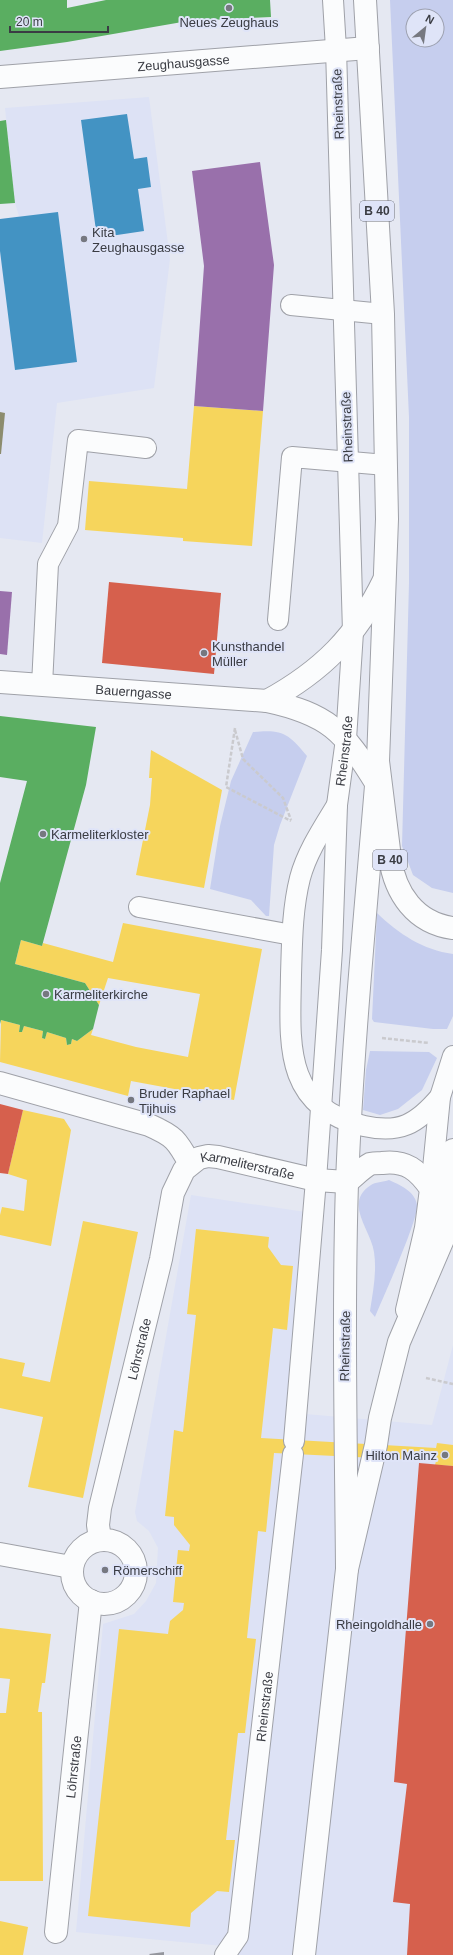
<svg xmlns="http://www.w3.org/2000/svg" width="453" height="1955" font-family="Helvetica,sans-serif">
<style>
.built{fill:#dde2f5}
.green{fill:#c6ceee;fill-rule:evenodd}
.homes{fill:#f6d55c}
.shops{fill:#d6604d}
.offices{fill:#9970ab}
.schools{fill:#4393c3}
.public{fill:#5aae61}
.industry{fill:#8c8c6e}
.building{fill:#94969d}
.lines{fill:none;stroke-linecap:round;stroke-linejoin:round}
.service-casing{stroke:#9fa1a8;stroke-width:22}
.pedestrian-casing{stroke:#9fa1a8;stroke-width:24}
.minor-casing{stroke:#9fa1a8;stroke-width:24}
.secondary-casing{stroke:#9fa1a8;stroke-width:24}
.primary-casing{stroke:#9fa1a8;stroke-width:24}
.path{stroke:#cacace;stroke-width:2.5;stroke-dasharray:4 2;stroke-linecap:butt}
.service{stroke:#fbfcfd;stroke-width:20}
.pedestrian{stroke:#fbfcfd;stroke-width:22}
.minor{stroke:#fbfcfd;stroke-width:22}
.secondary{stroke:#fbfcfd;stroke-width:22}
.primary{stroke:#fbfcfd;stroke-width:22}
.poi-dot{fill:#767880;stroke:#dfe4f8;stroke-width:1.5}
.labels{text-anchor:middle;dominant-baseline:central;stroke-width:4;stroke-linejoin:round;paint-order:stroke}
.shield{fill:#dfe4f8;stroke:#6c6e79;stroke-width:1}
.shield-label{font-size:12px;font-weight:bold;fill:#3a3c43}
.poi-label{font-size:13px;fill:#3a3c43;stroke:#dfe4f8;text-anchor:start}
.street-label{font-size:13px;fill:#3a3c43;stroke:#dfe4f8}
</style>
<rect width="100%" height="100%" fill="#e5e8f2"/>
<g class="built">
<path d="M 149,97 L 170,259 L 154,388 L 57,403 L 42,543 L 0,538 L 0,219 L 19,216 L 15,203 L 5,108 Z"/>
<path d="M 191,1195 L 312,1213 L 294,1413 L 432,1425 L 453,1345 L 453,1955 L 222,1955 L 223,1946 L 76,1932 L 103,1624 L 134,1614 L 146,1601 L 156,1583 L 158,1548 L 149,1531 L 137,1521 L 135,1512 Z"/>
</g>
<g class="green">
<path d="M 390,0 L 453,0 L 453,893 L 432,888 L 413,875 L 402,846 L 409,583 L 409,417 ZM 413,16 L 437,16 L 437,40 L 413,40 Z"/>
<path d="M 253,732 C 283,729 289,734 307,756 L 280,825 L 274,845 L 269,916 L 266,916 L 251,900 L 210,889 L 220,826 L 231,781 Z"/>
<path d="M 377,913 C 399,934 423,950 453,954 L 453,1016 L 447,1029 L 433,1029 L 374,1022 L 372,1019 Z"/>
<path d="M 370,1051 L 429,1052 L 437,1058 L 422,1090 L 398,1109 L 380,1115 L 363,1110 L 366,1070 Z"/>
<path d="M 389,1180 C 400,1185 415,1191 417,1205 C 419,1218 382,1300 375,1317 L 370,1311 C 373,1291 377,1272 374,1252 C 371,1230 343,1203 371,1185 C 375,1182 383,1182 389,1180 Z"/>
</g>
<g class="homes">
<path d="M 194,406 L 263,411 L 252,546 L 183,541 L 183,538 L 85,530 L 89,481 L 187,489 Z"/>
<path d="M 151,750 L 222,790 L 204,888 L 136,875 L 150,805 L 152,778 L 149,778 Z"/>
<path d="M 123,923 L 262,949 L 234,1100 L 131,1081 L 128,1096 L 0,1062 L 1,1020 L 20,1025 L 19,1032 L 22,1032 L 24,1026 L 43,1031 L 42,1038 L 45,1039 L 47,1032 L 66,1038 L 67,1045 L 71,1044 L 72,1039 L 77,1041 L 93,1029 L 91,1035 L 136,1047 L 188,1057 L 200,994 L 108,978 L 99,1005 L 85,983 L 15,964 L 21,940 L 42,946 L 43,943 L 113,962 Z"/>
<path d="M 23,1110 L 64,1119 L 71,1130 L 51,1246 L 0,1235 L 0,1215 L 2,1207 L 24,1211 L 27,1180 L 8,1174 Z"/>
<path d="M 83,1221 L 138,1232 L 83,1498 L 28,1487 L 43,1417 L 0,1408 L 0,1358 L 25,1363 L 22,1376 L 50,1382 Z"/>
<path d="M 196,1229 L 269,1237 L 268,1247 L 281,1265 L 293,1266 L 287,1330 L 273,1328 L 261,1438 L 436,1448 L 437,1443 L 453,1445 L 453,1466 L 435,1465 L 436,1461 L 274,1453 L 266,1532 L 258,1531 L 247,1638 L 256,1639 L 245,1733 L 238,1733 L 226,1840 L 235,1840 L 229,1892 L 217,1891 L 191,1913 L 190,1927 L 88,1916 L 119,1629 L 168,1634 L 170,1621 L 183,1610 L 184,1603 L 173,1602 L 178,1550 L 189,1551 L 190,1545 L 174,1525 L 174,1517 L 165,1516 L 174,1430 L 183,1432 L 196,1315 L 187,1314 Z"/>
<path d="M 0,1628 L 51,1634 L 45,1683 L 42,1683 L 38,1712 L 42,1712 L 43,1881 L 0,1881 L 0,1713 L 6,1713 L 10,1679 L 0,1678 Z"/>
<path d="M 0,1921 L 28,1927 L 23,1955 L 0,1955 Z"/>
</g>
<g class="shops">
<path d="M 109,582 L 221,593 L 214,674 L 102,663 Z"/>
<path d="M 0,1104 L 23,1110 L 8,1174 L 0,1173 Z"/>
<path d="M 419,1463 L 453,1466 L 453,1955 L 407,1955 L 410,1904 L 393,1902 L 407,1784 L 394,1782 Z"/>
</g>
<g class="offices">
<path d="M 260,162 L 274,265 L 263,411 L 194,406 L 204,266 L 192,171 Z"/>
<path d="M 0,591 L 12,592 L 7,655 L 0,654 Z"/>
</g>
<g class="schools">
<path d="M 127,114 L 134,159 L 147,157 L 151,187 L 138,189 L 144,231 L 97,238 L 81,120 Z"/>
<path d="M 58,212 L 77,362 L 15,370 L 0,251 L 0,219 Z"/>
</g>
<g class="public">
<path d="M 0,0 L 67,0 L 67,8 L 106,0 L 270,0 L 271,17 L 188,21 L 67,42 L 0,51 Z"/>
<path d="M 6,120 L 15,203 L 0,204 L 0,121 Z"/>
<path d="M 0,716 L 96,727 L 86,785 L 42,946 L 21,940 L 15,964 L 85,983 L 99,1005 L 93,1029 L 77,1041 L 72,1039 L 71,1044 L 67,1045 L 66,1038 L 47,1032 L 45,1039 L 42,1038 L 43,1031 L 24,1026 L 22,1032 L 19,1032 L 20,1025 L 1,1020 L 0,1024 L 0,883 L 27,781 L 0,777 Z"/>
</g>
<path class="industry" d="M 0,412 L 5,413 L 1,454 L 0,454 Z"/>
<path class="building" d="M 164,1952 L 164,1955 L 150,1955 L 149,1954 Z"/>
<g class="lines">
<defs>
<g id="service">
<path d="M 291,305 L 383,314"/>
<path d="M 278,620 L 292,457 L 386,465"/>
<path d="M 42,685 L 48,564 L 68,526 L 78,440 L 146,448"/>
<path d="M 337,805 C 323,828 307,852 300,878 C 292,910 292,943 291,975 C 290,1042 282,1107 364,1126 C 400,1134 417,1124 440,1097"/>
<path d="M 139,907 L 292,935"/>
<path d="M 431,1189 L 440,1097 L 453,1056"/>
<path id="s1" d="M 294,1441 L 316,1180 L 332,950 L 337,805 L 346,739 L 353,632 L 336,49 L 333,0"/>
<path id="s2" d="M 225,1955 L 238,1936 L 293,1454"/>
</g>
<g id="pedestrian">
<path id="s3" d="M 56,1932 L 80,1703"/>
</g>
<g id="minor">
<path id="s4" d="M 0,77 L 368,48"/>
<path id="s5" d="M 0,682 L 267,701 C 328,714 344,731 376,783"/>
<path d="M 267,701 C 322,671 357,636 384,580"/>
<path d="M 0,1083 L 149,1125 C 174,1136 177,1140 190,1164"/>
<path id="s6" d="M 100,1539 L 98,1525 L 100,1508 L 161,1259 L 173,1193 L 184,1170 L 199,1158 L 208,1156 L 218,1157 L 316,1180 L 347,1182 C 354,1177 362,1168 370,1164 C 373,1163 378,1163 382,1163 C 406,1160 418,1170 431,1189 L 426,1228 L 407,1310"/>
<circle cx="104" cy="1572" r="32"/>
<path d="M 0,1554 L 71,1567"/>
<path d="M 80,1703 L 91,1601"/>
</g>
<g id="secondary">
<path d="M 445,1231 L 453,1150"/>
<path d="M 347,1569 C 346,1441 343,1312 347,1183 C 352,1050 365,918 376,786"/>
<path d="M 304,1955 L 347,1569 L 376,1445 L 380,1418 L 399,1342 L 453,1216"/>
</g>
<path id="primary" d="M 365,0 L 383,314 L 387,519 L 378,761 L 390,858 C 395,893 415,923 453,928"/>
</defs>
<use href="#service" class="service-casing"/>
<use href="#pedestrian" class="pedestrian-casing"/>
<use href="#minor" class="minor-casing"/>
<use href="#secondary" class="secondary-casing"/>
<use href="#primary" class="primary-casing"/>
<g class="path">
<path d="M 235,728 L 226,787 L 291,821"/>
<path d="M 235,730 L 243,759 L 283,798 L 291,820"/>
<path d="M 382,1038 L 429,1043"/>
<path d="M 426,1378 L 453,1384"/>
</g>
<use href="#service" class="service"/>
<use href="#pedestrian" class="pedestrian"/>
<use href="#minor" class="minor"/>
<use href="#secondary" class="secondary"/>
<use href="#primary" class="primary"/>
</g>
<g class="poi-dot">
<circle cx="229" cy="8" r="4"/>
<circle cx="84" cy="239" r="4"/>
<circle cx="204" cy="653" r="4"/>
<circle cx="43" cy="834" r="4"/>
<circle cx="46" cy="994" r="4"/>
<circle cx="131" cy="1100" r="4"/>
<circle cx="445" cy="1455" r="4"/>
<circle cx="105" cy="1570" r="4"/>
<circle cx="430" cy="1624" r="4"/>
</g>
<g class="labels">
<g class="shield">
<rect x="360" y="201" width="34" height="20" rx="3"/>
<rect x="373" y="850" width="34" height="20" rx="3"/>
</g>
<g class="shield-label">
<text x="377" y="211">B 40</text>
<text x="390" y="860">B 40</text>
</g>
<g class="poi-label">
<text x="229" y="22" text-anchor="middle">Neues Zeughaus</text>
<text x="92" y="232">Kita<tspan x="92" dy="15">Zeughausgasse</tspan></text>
<text x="212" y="646">Kunsthandel<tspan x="212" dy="15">Müller</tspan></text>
<text x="51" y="834">Karmeliterkloster</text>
<text x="54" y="994">Karmeliterkirche</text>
<text x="139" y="1093">Bruder Raphael<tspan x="139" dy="15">Tijhuis</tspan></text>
<text x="437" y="1455" text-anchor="end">Hilton Mainz</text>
<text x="113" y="1570">Römerschiff</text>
<text x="422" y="1624" text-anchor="end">Rheingoldhalle</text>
</g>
<g class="street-label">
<text stroke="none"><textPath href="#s4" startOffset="184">Zeughausgasse</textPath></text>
<text transform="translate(338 104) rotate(-92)">Rheinstraße</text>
<text transform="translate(347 427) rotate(-92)">Rheinstraße</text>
<text stroke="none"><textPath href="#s5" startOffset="134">Bauerngasse</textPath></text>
<text stroke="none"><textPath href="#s1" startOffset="692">Rheinstraße</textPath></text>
<text stroke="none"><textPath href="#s6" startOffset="449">Karmeliterstraße</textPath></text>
<text transform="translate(345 1346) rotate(-89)">Rheinstraße</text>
<text stroke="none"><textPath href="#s6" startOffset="195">Löhrstraße</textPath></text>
<text stroke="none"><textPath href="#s2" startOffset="254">Rheinstraße</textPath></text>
<text stroke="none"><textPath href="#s3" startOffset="166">Löhrstraße</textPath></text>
</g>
</g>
<g transform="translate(425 28) rotate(29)"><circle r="19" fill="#dfe4f8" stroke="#9da1b0"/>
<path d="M0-3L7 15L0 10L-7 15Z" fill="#767880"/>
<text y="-6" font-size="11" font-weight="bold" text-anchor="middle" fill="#3a3c43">N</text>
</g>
<path d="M10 26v6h98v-6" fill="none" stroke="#3a3c43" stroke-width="2"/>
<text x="16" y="26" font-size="12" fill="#3a3c43" stroke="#dfe4f8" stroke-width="3" paint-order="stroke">20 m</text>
</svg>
